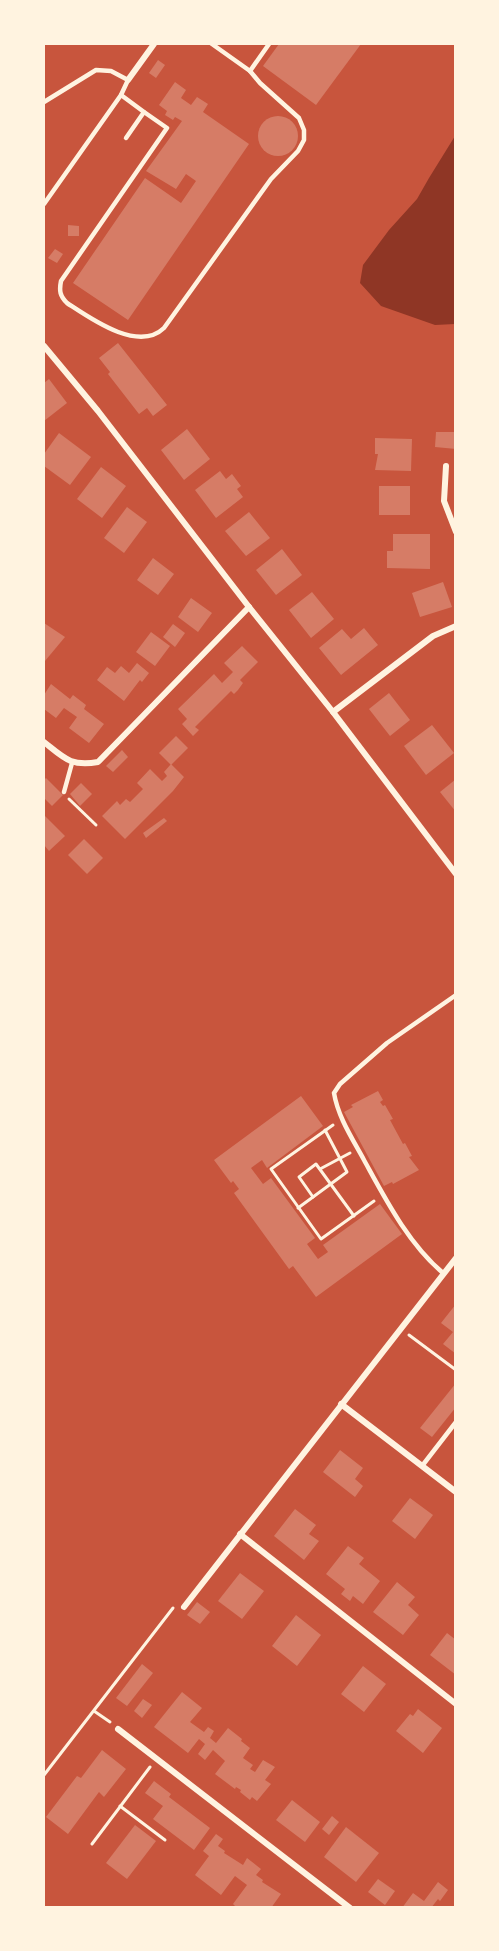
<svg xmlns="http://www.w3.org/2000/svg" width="499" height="1951" font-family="Helvetica,sans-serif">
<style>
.water{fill:#8f3625}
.building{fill:#d67c66}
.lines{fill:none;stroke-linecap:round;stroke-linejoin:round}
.path{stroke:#fff3e0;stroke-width:3}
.service{stroke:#fff3e0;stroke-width:4.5}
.minor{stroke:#fff3e0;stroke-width:6}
</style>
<rect width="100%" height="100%" fill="#c8553d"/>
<path class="water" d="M 455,136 L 455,324 L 435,325 L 381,306 L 360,283 L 363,265 L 389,230 L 417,199 L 429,178 Z"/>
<g class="building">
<path d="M 279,44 L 361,44 L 316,105 L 263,66 Z"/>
<path d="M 158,60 L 165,65 L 156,78 L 149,73 Z"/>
<path d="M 175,82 L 186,90 L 181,98 L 191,105 L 197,97 L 208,104 L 203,112 L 249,144 L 128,320 L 73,283 L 145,178 L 181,203 L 196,181 L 186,174 L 176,189 L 146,171 L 182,121 L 175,117 L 173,120 L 165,115 L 167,111 L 159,105 Z"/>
<circle cx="278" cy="136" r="20"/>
<path d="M 68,225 L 79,226 L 79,236 L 68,236 Z"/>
<path d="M 55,249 L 63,254 L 57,263 L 48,258 Z"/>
<path d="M 118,343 L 167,405 L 153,416 L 147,408 L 139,414 L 108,374 L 110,372 L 99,358 Z"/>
<path d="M 49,379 L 67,403 L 44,421 L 44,383 Z"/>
<path d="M 187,429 L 210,459 L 184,480 L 161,450 Z"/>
<path d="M 436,432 L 456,432 L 456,449 L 435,447 Z"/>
<path d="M 59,433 L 91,457 L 70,485 L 44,466 L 44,454 Z"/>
<path d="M 375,438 L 412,439 L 411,471 L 375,470 L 378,454 L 375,454 Z"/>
<path d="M 101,467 L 126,486 L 102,518 L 77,499 Z"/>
<path d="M 220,471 L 226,479 L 232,474 L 241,486 L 237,489 L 243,497 L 216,518 L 195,490 Z"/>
<rect x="379" y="486" width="31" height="29"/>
<path d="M 127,507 L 147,522 L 124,553 L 104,538 Z"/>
<path d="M 249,512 L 270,538 L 246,556 L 225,531 Z"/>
<path d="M 393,534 L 430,534 L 430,569 L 387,568 L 387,551 L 393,551 Z"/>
<path d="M 282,549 L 302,575 L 276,595 L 256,570 Z"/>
<path d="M 153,558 L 174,574 L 158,595 L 137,580 Z"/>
<path d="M 443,582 L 452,607 L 420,617 L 412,593 Z"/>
<path d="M 312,592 L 334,619 L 311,638 L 289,610 Z"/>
<path d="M 191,598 L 212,613 L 198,632 L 178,617 Z"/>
<path d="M 44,623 L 65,637 L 45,661 L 44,660 Z"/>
<path d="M 173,624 L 185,633 L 175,647 L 163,637 Z"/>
<path d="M 364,628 L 378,645 L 341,675 L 319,648 L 342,629 L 351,639 Z"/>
<path d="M 151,632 L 170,646 L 155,666 L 136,652 Z"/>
<path d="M 242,646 L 258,662 L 240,680 L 243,683 L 238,690 L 234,694 L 231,691 L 195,727 L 199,730 L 193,736 L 182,724 L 187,719 L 178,709 L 214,674 L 222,683 L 233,672 L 224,663 Z"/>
<path d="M 137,663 L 149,673 L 142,682 L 140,680 L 124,701 L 97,680 L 107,667 L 115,673 L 121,666 L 129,673 Z"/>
<path d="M 51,684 L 70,699 L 73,695 L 86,705 L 84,709 L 104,724 L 89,743 L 69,728 L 77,717 L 64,708 L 56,718 L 44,709 L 44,695 Z"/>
<path d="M 389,693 L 410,720 L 390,736 L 369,709 Z"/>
<path d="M 432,725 L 454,753 L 426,775 L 404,746 Z"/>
<path d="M 176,736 L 188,748 L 171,765 L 159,753 Z"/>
<path d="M 122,750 L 128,757 L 113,772 L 106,766 Z"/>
<path d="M 171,764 L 184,777 L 173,791 L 125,839 L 102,816 L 117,801 L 120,805 L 126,799 L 130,802 L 143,789 L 137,783 L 150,769 L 162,781 L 167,776 L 164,772 Z"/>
<path d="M 46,778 L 63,795 L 52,806 L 44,798 L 44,780 Z"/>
<path d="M 456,779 L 456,812 L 440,792 Z"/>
<path d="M 81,783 L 92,794 L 80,806 L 70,794 Z"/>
<path d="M 45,816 L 65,836 L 49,851 L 44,845 L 44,818 Z"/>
<path d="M 164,818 L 167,821 L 146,838 L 143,833 Z"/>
<path d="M 84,839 L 103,858 L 87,874 L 68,855 Z"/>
<path d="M 378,1091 L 383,1100 L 380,1102 L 383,1106 L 385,1105 L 393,1119 L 390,1120 L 403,1144 L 405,1143 L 412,1156 L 409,1157 L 419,1170 L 393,1184 L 392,1182 L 384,1186 L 344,1112 L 353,1107 L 351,1105 Z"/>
<path d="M 301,1096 L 323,1126 L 267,1168 L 262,1160 L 251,1168 L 263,1184 L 271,1178 L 315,1238 L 307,1244 L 318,1259 L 328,1252 L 323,1245 L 380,1204 L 402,1234 L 316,1297 L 293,1266 L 289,1269 L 234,1193 L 239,1189 L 233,1181 L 231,1183 L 214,1160 Z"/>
<path d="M 456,1304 L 456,1354 L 443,1344 L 453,1332 L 441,1323 Z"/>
<path d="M 456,1383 L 456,1407 L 432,1437 L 420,1428 Z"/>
<path d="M 340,1450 L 363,1468 L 355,1479 L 363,1486 L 355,1497 L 323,1472 Z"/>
<path d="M 410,1498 L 433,1515 L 415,1539 L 392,1521 Z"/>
<path d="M 295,1509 L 316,1525 L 309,1534 L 319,1541 L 304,1560 L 274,1536 Z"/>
<path d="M 348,1546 L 364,1558 L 359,1564 L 380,1581 L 363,1604 L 353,1596 L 350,1601 L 341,1594 L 345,1589 L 326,1574 Z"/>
<path d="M 240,1573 L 264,1591 L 242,1619 L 218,1601 Z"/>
<path d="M 397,1582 L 415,1597 L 408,1605 L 419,1615 L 403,1635 L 373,1612 Z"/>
<path d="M 197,1602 L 210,1612 L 200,1624 L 187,1615 Z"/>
<path d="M 296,1615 L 321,1635 L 297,1666 L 272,1646 Z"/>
<path d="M 447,1633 L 456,1640 L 456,1675 L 430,1655 Z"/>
<path d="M 142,1664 L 153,1673 L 127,1706 L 116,1698 Z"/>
<path d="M 363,1666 L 386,1684 L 364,1712 L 341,1694 Z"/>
<path d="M 182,1692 L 202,1708 L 190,1722 L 204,1732 L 208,1727 L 214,1731 L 210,1738 L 216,1743 L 228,1728 L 242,1739 L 241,1741 L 250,1748 L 243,1758 L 253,1765 L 250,1769 L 255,1772 L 263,1760 L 275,1767 L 265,1780 L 271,1784 L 257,1801 L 252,1797 L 250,1800 L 240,1792 L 241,1790 L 236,1787 L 235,1789 L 215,1774 L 225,1761 L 213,1750 L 205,1760 L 198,1754 L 205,1744 L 199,1739 L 188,1753 L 154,1727 Z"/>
<path d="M 143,1699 L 152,1705 L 142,1718 L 134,1711 Z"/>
<path d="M 418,1709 L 442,1728 L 423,1753 L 396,1731 L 410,1714 L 413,1716 Z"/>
<path d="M 102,1750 L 126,1769 L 104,1797 L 99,1792 L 68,1834 L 46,1817 L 77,1776 L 81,1778 Z"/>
<path d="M 154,1781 L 171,1794 L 169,1797 L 210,1828 L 194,1850 L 153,1819 L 163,1806 L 145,1793 Z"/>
<path d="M 292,1800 L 320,1822 L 305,1842 L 276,1820 Z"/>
<path d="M 332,1816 L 339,1822 L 329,1835 L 322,1829 Z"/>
<path d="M 135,1825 L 156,1841 L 127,1879 L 106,1863 Z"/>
<path d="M 346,1827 L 379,1853 L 356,1882 L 324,1857 Z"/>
<path d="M 216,1834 L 223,1839 L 218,1846 L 225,1851 L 224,1853 L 243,1865 L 247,1858 L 261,1869 L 256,1875 L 263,1880 L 262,1882 L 281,1894 L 271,1908 L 237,1908 L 233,1904 L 247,1885 L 235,1876 L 221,1895 L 195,1875 L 209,1856 L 203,1851 Z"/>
<path d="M 378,1879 L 395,1891 L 385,1905 L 368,1892 Z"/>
<path d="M 438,1882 L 448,1890 L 440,1901 L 438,1899 L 431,1908 L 402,1908 L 413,1893 L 424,1901 Z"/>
</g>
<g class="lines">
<g class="path">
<path d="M 69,799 L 96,825"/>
<path d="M 333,1125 L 271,1169 L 321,1239 L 374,1201"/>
<path d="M 320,1169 L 350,1153"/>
<path d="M 313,1197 L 347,1172 L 325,1130"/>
<path d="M 298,1208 L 313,1197 L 299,1177 L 316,1164 L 354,1216"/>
<path d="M 409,1335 L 456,1370"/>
<path d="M 94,1711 L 110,1722"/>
<path d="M 44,1775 L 173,1608"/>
<path d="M 120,1806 L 165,1840"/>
<path d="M 92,1844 L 150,1767"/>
</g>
<g class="service">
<path d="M 212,44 L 250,71 L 269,44"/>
<path d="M 121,95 L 144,112 L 126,138"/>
<path d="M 44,102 L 96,70 L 111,71 L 128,80 L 121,95 L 44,204"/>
<path d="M 144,112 L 167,128 L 61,281 C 59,291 60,296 67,303 C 90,318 138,353 164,328 L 271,179 L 298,151 L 304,140 L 304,130 L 299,118 L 260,83 L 250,71"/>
<path d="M 64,792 L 72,763"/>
<path d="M 443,1273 C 408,1243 386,1200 364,1160 C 352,1138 338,1117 334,1093 L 340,1084 L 387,1043 L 456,995"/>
<path d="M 422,1466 L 456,1422"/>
</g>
<g class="minor">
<path d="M 128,80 L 154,44"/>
<path d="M 44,346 L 98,411 L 249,607 L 333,712 L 456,874"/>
<path d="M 446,466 L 444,501 L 456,532"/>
<path d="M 333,712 L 433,636 L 456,626"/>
<path d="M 44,742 C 64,758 71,767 98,762 L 249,607"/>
<path d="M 341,1404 L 456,1492"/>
<path d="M 240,1534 L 456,1704"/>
<path d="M 184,1607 L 456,1258"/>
<path d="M 118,1729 L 350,1908"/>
</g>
</g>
<rect width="499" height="1951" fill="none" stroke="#fff3e0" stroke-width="90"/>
</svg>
